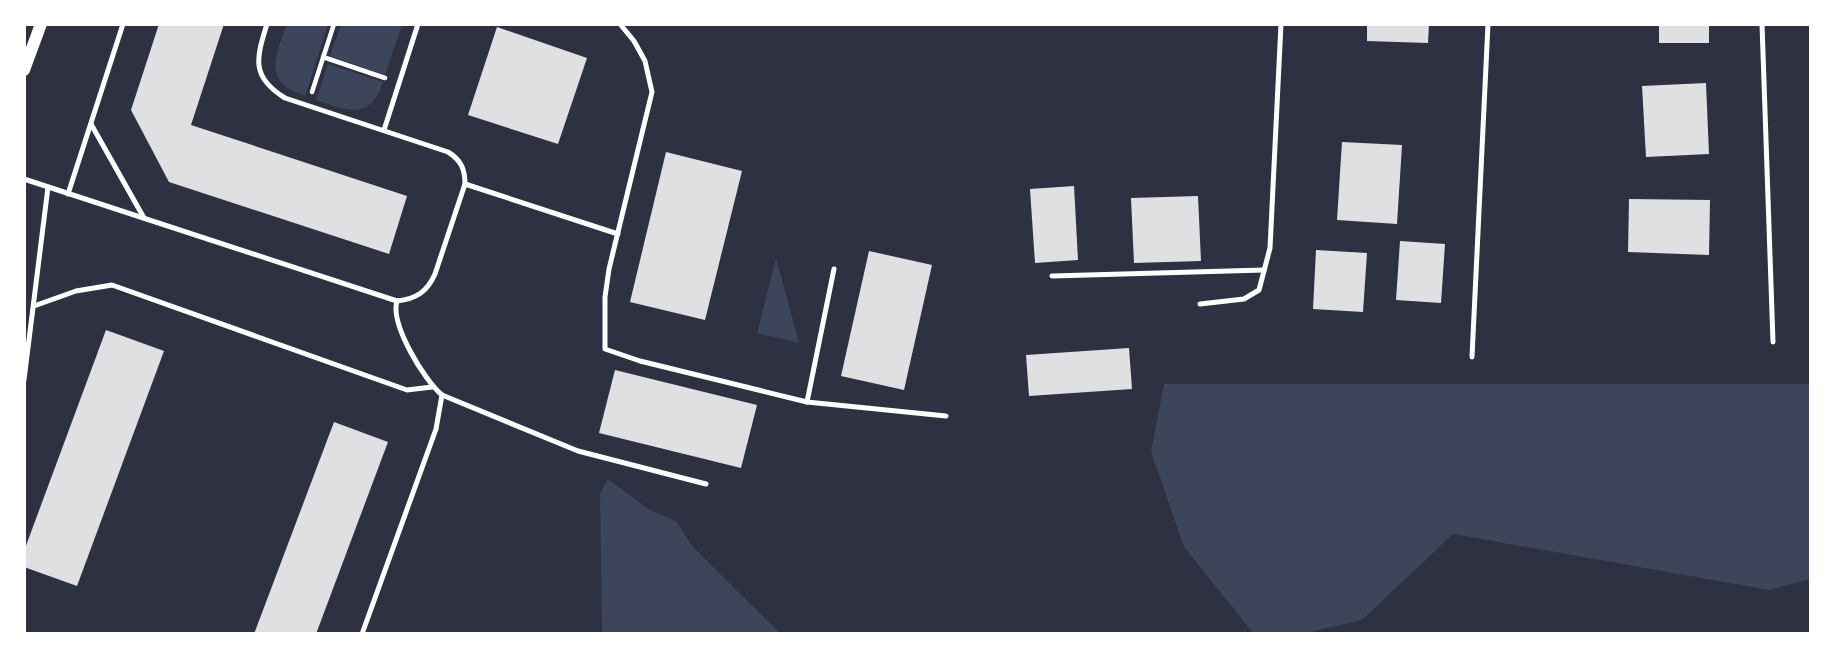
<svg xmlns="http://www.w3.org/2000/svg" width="1835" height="658" font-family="'Work Sans',sans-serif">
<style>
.green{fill:#3c4559}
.building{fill:#e0e0e3}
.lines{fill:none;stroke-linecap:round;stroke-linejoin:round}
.path{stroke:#fff;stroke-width:4.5}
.service{stroke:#fff;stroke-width:5}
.tertiary{stroke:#fff;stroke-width:12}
</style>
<rect width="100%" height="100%" fill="#2d3142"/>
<g class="green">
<path d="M 287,24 L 328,25 L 305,96 C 262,81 275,58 287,24 Z"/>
<path d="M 341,25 L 402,25 L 385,75 L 330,56 Z"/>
<path d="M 328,64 L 383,82 C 370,122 346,110 316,100 Z"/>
<path d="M 776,258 L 799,343 L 757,333 Z"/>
<path d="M 1164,384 L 1810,384 L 1810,579 L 1769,590 L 1453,534 L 1362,620 L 1306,633 L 1253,633 L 1184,547 L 1151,452 Z"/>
<path d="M 608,479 L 647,508 L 677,522 L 693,547 L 780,633 L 602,633 L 600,494 Z"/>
</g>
<g class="building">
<path d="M 159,24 L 224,24 L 191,125 L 407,196 L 389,254 L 169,182 L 131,110 Z"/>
<path d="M 1367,24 L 1429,24 L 1428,43 L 1367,41 Z"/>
<rect x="1659" y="24" width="50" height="19"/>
<path d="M 497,27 L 587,58 L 558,144 L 468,115 Z"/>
<path d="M 1706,83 L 1709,154 L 1646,157 L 1642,86 Z"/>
<path d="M 1342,142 L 1402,145 L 1397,224 L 1337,220 Z"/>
<path d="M 666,152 L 742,171 L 705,320 L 630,302 Z"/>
<path d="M 1074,186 L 1078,260 L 1035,263 L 1030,189 Z"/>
<path d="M 1198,196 L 1201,261 L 1134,263 L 1131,198 Z"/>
<path d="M 1629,199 L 1710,200 L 1709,255 L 1628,252 Z"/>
<path d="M 1400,241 L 1445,244 L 1441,303 L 1396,300 Z"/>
<path d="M 1316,250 L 1367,253 L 1363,312 L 1313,309 Z"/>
<path d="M 869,251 L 932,265 L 904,390 L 841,376 Z"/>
<path d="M 106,330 L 164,351 L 77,586 L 24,567 L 24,551 Z"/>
<path d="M 1129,348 L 1132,389 L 1029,396 L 1026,355 Z"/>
<path d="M 615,370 L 757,405 L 741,468 L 599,433 Z"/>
<path d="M 334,422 L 388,442 L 316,634 L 254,634 Z"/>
</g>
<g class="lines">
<g class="path">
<path d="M 323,57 L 385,78"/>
<path d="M 312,92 L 334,24"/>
</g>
<g class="service">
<path d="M 620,24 L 634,41 L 645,61 L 652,92 L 609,269 L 605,297 L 605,349 L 640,361 L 807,402 L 946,416"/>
<path d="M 1762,24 L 1773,342"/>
<path d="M 91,124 L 144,218"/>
<path d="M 384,130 L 418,24"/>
<path d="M 24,179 L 397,301 C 416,299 427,292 435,274 L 465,184 C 465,169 461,160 448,152 L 285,98 C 251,77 256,59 267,24"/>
<path d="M 465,184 L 618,234"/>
<path d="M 68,194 L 123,24"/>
<path d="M 1052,276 L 1264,270"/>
<path d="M 397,301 C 390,324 424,380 442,395 L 578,451 L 706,484"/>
<path d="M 1200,304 L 1244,299 L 1259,290 L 1270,248 L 1281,24"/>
<path d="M 34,306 L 76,291 L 112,285 L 407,390 L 432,387"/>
<path d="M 1472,357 L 1488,24"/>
<path d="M 24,380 L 48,187"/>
<path d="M 807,402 L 834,269"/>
<path d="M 362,634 L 436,429 L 442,395"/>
</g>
<path class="tertiary" d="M 24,70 L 41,24"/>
</g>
<rect width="1835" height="658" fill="none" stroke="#ffffff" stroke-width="52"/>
</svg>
